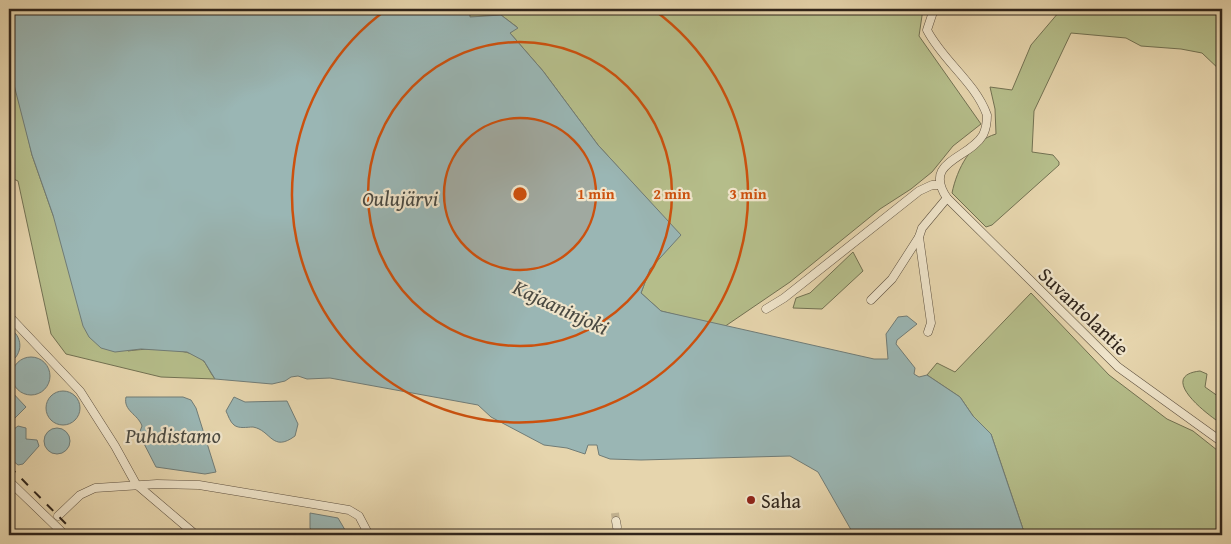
<svg xmlns="http://www.w3.org/2000/svg" width="1231" height="544" font-family="'Gentium Book Plus',serif">
<style>
.green{fill:#b5bd8a;stroke:#727152}
.water{fill:#9ab6b4;stroke:#707c77}
.lines{fill:none;stroke-linecap:round;stroke-linejoin:round}
.minor-tunnel{stroke:#c2b290;stroke-width:8;stroke-dasharray:8 4;stroke-linecap:butt}
.minor-casing{stroke:#5e5140;stroke-width:9}
.minor{stroke:#efe4ca;stroke-width:8}
.rail{stroke:#30251b;stroke-width:2;stroke-dasharray:9 9;stroke-linecap:butt}
.ring{fill:none;stroke:#cc510e;stroke-width:2.5}
.poi-dot{fill:#8f2418;stroke:#efe4ca;stroke-width:2}
.labels{text-anchor:middle;dominant-baseline:central;stroke-width:4.5;stroke-linejoin:round;paint-order:stroke}
.street-label{font-size:20px;fill:#30251b;stroke:#efe4ca}
.poi-label{font-size:20px;fill:#30251b;stroke:#efe4ca;text-anchor:start}
.water-label{font-size:21px;font-style:italic;fill:#4a4941;stroke:#efe4ca}
.centre{fill:#cc510e;stroke:#efe4ca;stroke-width:2.5}
.ring-label{font-size:15px;text-anchor:middle;font-weight:bold;fill:#cc510e;stroke:#efe4ca;stroke-width:4.5;stroke-linejoin:round;paint-order:stroke}
</style>
<rect width="100%" height="100%" fill="#e6d5ad"/>
<filter id="stains"><feTurbulence type="fractalNoise" baseFrequency=".004" numOctaves="4"/><feColorMatrix values="0 0 0 0 .2 0 0 0 0 .09 0 0 0 0 .02 0 0 0 .5 -.17"/></filter>
<radialGradient id="worn" r=".72"><stop offset=".6" stop-color="#630" stop-opacity="0"/><stop offset="1" stop-color="#630" stop-opacity=".3"/></radialGradient>
<g class="green">
<path d="M 469,9 L 923,9 L 919,36 L 981,124 L 953,146 L 932,172 L 911,189 L 880,209 L 790,282 L 724,327 L 661,311 L 641,293 L 650,269 L 680,235 L 598,145 L 543,71 L 510,33 L 517,27 L 501,15 L 470,17 Z"/>
<path d="M 1097,9 L 1222,9 L 1222,72 L 1202,53 L 1181,49 L 1141,46 L 1126,38 L 1071,33 L 1034,111 L 1032,152 L 1053,155 L 1059,162 L 1059,165 L 992,225 L 986,227 L 952,193 C 957,169 971,141 996,134 L 995,109 L 990,87 L 1012,90 L 1031,45 L 1059,12 Z"/>
<path d="M 9,55 L 32,155 L 53,215 L 128,351 C 147,348 186,347 202,359 C 207,364 210,373 215,379 L 161,377 L 66,354 L 51,334 L 18,181 L 9,177 Z"/>
<path d="M 853,252 L 863,271 L 822,309 L 793,308 L 796,298 L 810,293 Z"/>
<path d="M 1031,293 L 1109,375 L 1167,419 L 1193,431 L 1222,454 L 1222,535 L 1025,535 L 991,434 L 973,416 L 960,397 L 927,375 L 937,363 L 955,372 Z"/>
<path d="M 1200,371 L 1207,374 L 1205,387 L 1222,399 L 1222,424 C 1209,416 1156,376 1200,371 Z"/>
</g>
<g class="water">
<path d="M 9,9 L 469,9 L 470,17 L 501,15 L 518,28 L 510,33 L 543,71 L 598,145 L 681,235 L 650,269 L 641,293 L 661,311 L 874,359 L 888,359 L 886,334 L 898,317 L 907,316 L 917,324 L 897,340 L 896,344 L 915,368 L 914,374 L 919,377 L 927,375 L 960,397 L 973,416 L 991,434 L 1025,535 L 854,535 L 818,472 L 790,456 L 641,460 L 610,459 L 599,455 L 597,445 L 588,445 L 585,454 L 567,448 L 544,445 L 491,417 L 478,405 L 330,378 L 307,379 L 298,376 L 291,377 L 285,381 L 272,384 L 215,379 L 204,361 L 187,352 L 141,349 L 115,352 L 101,348 L 89,337 L 83,326 L 53,215 L 32,155 L 12,77 L 9,55 Z"/>
<path d="M 9,328 C 23,336 24,354 9,363 Z"/>
<circle cx="31" cy="376" r="19"/>
<path d="M 9,389 L 26,407 L 9,424 Z"/>
<circle cx="63" cy="408" r="17"/>
<path d="M 126,397 L 183,397 L 191,400 L 196,408 L 216,472 L 205,474 L 156,467 L 139,434 L 142,426 C 138,414 123,411 126,397 Z"/>
<path d="M 234,397 L 245,402 L 287,401 L 298,424 L 295,436 C 272,453 271,430 253,427 C 247,427 239,429 234,425 C 230,422 228,415 226,411 Z"/>
<path d="M 18,426 L 26,428 L 26,439 L 37,440 L 39,446 L 23,464 L 18,465 L 12,460 L 13,453 L 9,453 L 9,433 Z"/>
<circle cx="57" cy="441" r="13"/>
<path d="M 310,513 L 338,518 L 348,535 L 314,535 L 310,528 Z"/>
</g>
<g class="lines">
<path class="minor-tunnel" d="M 615,513 L 616,521"/>
<defs>
<g id="minor">
<path d="M 934,9 L 927,30 C 943,61 975,82 987,115 C 987,122 986,129 983,135 C 969,159 922,161 947,198 L 1118,367 L 1222,442"/>
<path d="M 871,300 L 892,279 L 919,237"/>
<path d="M 766,309 L 784,298 L 919,191 L 932,185 L 940,185"/>
<path d="M 9,316 L 80,391 L 115,446 L 136,484 L 196,535"/>
<path d="M 928,332 L 931,323 L 919,237 L 922,228 L 947,198"/>
<path d="M 9,481 L 65,535"/>
<path d="M 58,516 L 80,495 L 95,488 L 157,484 L 199,485 L 349,510 L 359,516 L 369,535"/>
<path d="M 616,521 L 617,527"/>
</g>
</defs>
<use href="#minor" class="minor-casing"/>
<use href="#minor" class="minor"/>
<path class="rail" d="M 9,466 L 77,535"/>
</g>
<circle cx="520" cy="194" r="76" fill="#cc510e" fill-opacity=".12"/>
<g class="ring">
<circle cx="520" cy="194" r="76"/>
<circle cx="520" cy="194" r="152"/>
<path d="M654 10A228 228 0 1 1 386 10"/>
</g>
<circle class="poi-dot" cx="751" cy="500" r="5"/>
<g class="labels">
<g class="street-label">
<text transform="translate(1084 311) rotate(44)">Suvantolantie</text>
</g>
<g class="poi-label">
<text x="761" y="500">Saha</text>
</g>
<g class="water-label">
<text x="400" y="198">Oulujärvi</text>
<text transform="translate(561 307) rotate(25)">Kajaaninjoki</text>
<text x="173" y="435">Puhdistamo</text>
</g>
</g>
<circle cx="520" cy="194" r="8" class="centre"/>
<g class="ring-label">
<text x="596" y="199">1 min</text>
<text x="672" y="199">2 min</text>
<text x="748" y="199">3 min</text>
</g>
<rect width="1231" height="544" fill="none" stroke="#e6d5ad" stroke-width="30"/>
<rect x="10" y="10" width="1211" height="524" fill="none" stroke="#30251b" stroke-width="2.5"/>
<rect x="15" y="15" width="1201" height="514" fill="none" stroke="#30251b"/>
<rect width="100%" height="100%" filter="url(#stains)"/>
<rect width="100%" height="100%" fill="url(#worn)"/>
</svg>
